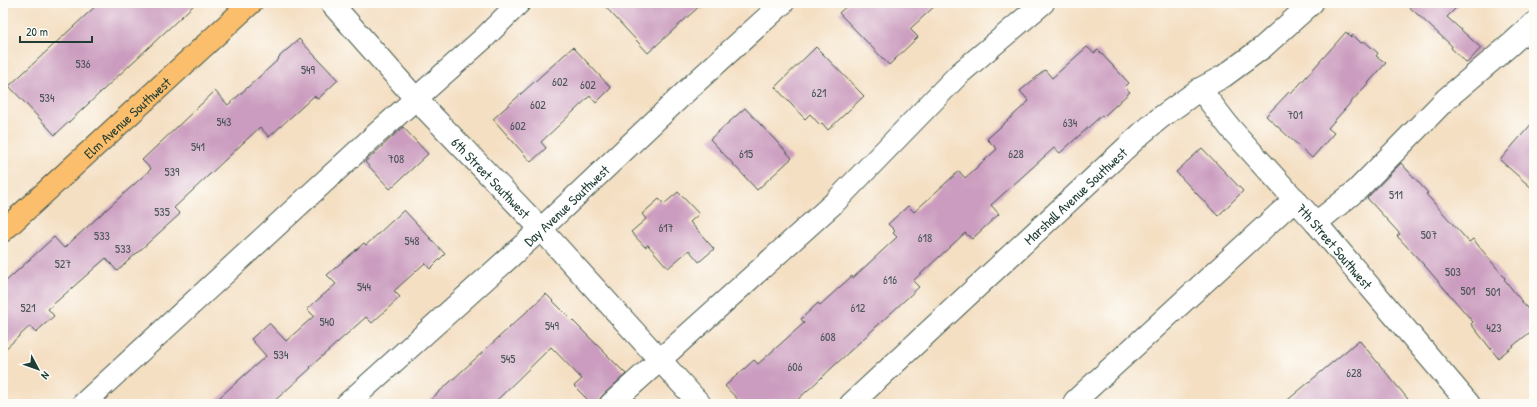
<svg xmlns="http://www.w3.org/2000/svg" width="1537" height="407" font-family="'Patrick Hand',sans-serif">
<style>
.building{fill:#cb9cbf}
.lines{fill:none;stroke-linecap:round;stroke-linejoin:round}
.minor-casing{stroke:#3f5549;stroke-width:24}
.major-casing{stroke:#3f5549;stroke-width:24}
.minor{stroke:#fff;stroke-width:22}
.major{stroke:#fabe6d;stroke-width:22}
.labels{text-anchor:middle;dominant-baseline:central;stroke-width:4;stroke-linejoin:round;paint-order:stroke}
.number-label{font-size:12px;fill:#4a5557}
.street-label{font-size:14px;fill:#1f3d34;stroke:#fdfcf7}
</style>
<rect width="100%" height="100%" fill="#fdfcf7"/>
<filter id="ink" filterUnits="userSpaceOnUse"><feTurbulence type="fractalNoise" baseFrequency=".025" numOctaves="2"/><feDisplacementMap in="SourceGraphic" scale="8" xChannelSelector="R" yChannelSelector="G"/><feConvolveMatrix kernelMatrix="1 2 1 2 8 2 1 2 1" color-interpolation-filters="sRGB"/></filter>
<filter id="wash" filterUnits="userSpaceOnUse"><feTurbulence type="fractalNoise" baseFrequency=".012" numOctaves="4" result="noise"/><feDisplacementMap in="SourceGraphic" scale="16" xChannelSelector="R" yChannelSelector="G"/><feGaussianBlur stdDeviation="0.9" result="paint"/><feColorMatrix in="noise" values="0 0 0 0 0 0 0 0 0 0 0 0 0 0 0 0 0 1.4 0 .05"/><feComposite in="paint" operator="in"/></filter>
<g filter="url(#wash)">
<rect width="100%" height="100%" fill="#f4dfc3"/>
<g id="blocks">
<g class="building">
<path d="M 99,3 L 196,3 L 55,135 L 9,86 Z"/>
<path d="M 602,3 L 703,3 L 648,53 Z"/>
<path d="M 850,3 L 938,3 L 910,29 L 918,37 L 889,65 L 839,13 Z"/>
<path d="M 1405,3 L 1461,3 L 1447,17 L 1481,48 L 1467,63 L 1451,48 L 1452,46 Z"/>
<path d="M 1346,32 L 1351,37 L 1353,35 L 1361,43 L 1364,41 L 1378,53 L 1376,56 L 1386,63 L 1328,128 L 1334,133 L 1312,158 L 1266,116 L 1289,92 L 1291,94 Z"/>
<path d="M 299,39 L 338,80 L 318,99 L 314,96 L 269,137 L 260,127 L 174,208 L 180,214 L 117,271 L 106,258 L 48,309 L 54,316 L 36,332 L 30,326 L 3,351 L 3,284 L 54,237 L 64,248 L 108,208 L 151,169 L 142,160 L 215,91 L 228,105 L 279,59 L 278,58 Z"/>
<path d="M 573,47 L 611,88 L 596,103 L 590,96 L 541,142 L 546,148 L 531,162 L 493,119 Z"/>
<path d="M 816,47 L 864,96 L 828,130 L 822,123 L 820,125 L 810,114 L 805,119 L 775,87 Z"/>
<path d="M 1087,47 L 1094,53 L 1098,50 L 1129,83 L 1125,87 L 1130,92 L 1103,117 L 1102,115 L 1060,153 L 1054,148 L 991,205 L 999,214 L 972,239 L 965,233 L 913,281 L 919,287 L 793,404 L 742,404 L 725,386 L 754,360 L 758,364 L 804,323 L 801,319 L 818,303 L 820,305 L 852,276 L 853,278 L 897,237 L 893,233 L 895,231 L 888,224 L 908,206 L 914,212 L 959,171 L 965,178 L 997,149 L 987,139 L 1029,101 L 1020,91 L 1045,70 L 1052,78 Z"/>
<path d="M 745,108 L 792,158 L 757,190 L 710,139 Z"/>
<path d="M 1534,121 L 1534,190 L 1500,160 Z"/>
<path d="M 403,127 L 428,154 L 390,189 L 365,162 Z"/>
<path d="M 1202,148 L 1243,191 L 1218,216 L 1176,172 Z"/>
<path d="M 1401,163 L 1428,193 L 1426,194 L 1469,242 L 1473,239 L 1505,278 L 1504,279 L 1534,317 L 1534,329 L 1498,358 L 1471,324 L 1473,322 L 1425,266 L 1397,236 L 1400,234 L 1367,198 Z"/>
<path d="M 678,192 L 699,214 L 690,222 L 714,249 L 699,262 L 689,250 L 668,268 L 648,245 L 645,247 L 631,232 L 646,219 L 642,214 L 659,199 L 664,204 Z"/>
<path d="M 404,210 L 445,254 L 430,269 L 425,263 L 394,291 L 400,297 L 372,323 L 366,317 L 310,367 L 311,368 L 271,404 L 212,404 L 266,356 L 251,339 L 269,323 L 286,341 L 314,316 L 307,309 L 336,284 L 327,275 L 364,243 L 366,245 Z"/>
<path d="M 546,294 L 626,374 L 603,395 L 599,400 L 599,404 L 592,404 L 574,386 L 582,379 L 551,347 L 493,404 L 426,404 Z"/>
<path d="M 1359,340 L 1412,404 L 1283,404 Z"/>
</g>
</g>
</g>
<g filter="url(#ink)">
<use href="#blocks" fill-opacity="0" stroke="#3f5549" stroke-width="1"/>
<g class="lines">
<defs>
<g id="minor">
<path id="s1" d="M 331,3 L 416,99 L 541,229 L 700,404"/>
<path id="s2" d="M 1200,89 L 1231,129 L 1316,223 L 1469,404"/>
<path d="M 1316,223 L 1357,190 L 1446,99 L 1510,45 L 1534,23"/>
<path d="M 83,404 L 375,135 L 484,38 L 519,3"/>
<path id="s3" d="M 347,404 L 541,229 L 695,83 L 783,3"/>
<path d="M 611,404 L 835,202 L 959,74 L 1043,3"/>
<path id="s4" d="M 851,404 L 1142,133 L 1160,118 L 1200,89 L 1224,76 L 1262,48 L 1312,3"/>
<path d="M 1075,404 L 1075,401 L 1295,199"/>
</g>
<g id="major">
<path id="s5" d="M 3,231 L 251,3"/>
</g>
</defs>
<use href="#minor" class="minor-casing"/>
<use href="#major" class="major-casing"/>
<use href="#minor" class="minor"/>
<use href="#major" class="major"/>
</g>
</g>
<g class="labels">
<g class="number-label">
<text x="83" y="63">536</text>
<text x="308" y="69">549</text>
<text x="560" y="81">602</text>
<text x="588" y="84">602</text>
<text x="819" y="92">621</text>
<text x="47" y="97">534</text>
<text x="538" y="104">602</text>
<text x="1295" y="114">701</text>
<text x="224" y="121">543</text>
<text x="1070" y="122">634</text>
<text x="518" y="125">602</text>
<text x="198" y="146">541</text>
<text x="746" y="153">615</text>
<text x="1016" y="153">628</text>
<text x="396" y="158">708</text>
<text x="172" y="171">539</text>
<text x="1396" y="194">511</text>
<text x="162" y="211">535</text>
<text x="666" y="227">617</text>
<text x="1429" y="234">507</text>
<text x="102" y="235">533</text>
<text x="925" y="237">618</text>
<text x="412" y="240">548</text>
<text x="123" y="248">533</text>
<text x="63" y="263">527</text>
<text x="1453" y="271">503</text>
<text x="890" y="279">616</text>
<text x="364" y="286">544</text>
<text x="1468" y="290">501</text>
<text x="1493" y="291">501</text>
<text x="28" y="307">521</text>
<text x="858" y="307">612</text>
<text x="327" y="321">540</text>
<text x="552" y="325">549</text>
<text x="1494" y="327">423</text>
<text x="828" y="336">608</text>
<text x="281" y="354">534</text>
<text x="508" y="358">545</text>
<text x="795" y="366">606</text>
<text x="1354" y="372">628</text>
</g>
<g class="street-label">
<text stroke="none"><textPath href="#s5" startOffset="168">Elm Avenue Southwest</textPath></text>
<text stroke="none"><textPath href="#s1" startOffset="237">6th Street Southwest</textPath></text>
<text stroke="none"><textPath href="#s4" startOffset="306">Marshall Avenue Southwest</textPath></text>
<text stroke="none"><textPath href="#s3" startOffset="296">Day Avenue Southwest</textPath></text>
<text stroke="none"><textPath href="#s2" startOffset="207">7th Street Southwest</textPath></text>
</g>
</g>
<rect width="1537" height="407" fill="none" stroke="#fdfcf7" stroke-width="16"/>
<g transform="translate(38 369) rotate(131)" stroke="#fdfcf7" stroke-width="3" paint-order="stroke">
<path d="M0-3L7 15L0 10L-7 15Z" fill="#1f3d34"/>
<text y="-6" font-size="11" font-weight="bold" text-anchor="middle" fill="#1f3d34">N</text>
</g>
<path d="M20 36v6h72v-6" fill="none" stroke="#1f3d34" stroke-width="2"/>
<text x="26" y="36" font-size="12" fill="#1f3d34" stroke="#fdfcf7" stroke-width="3" paint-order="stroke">20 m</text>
</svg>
